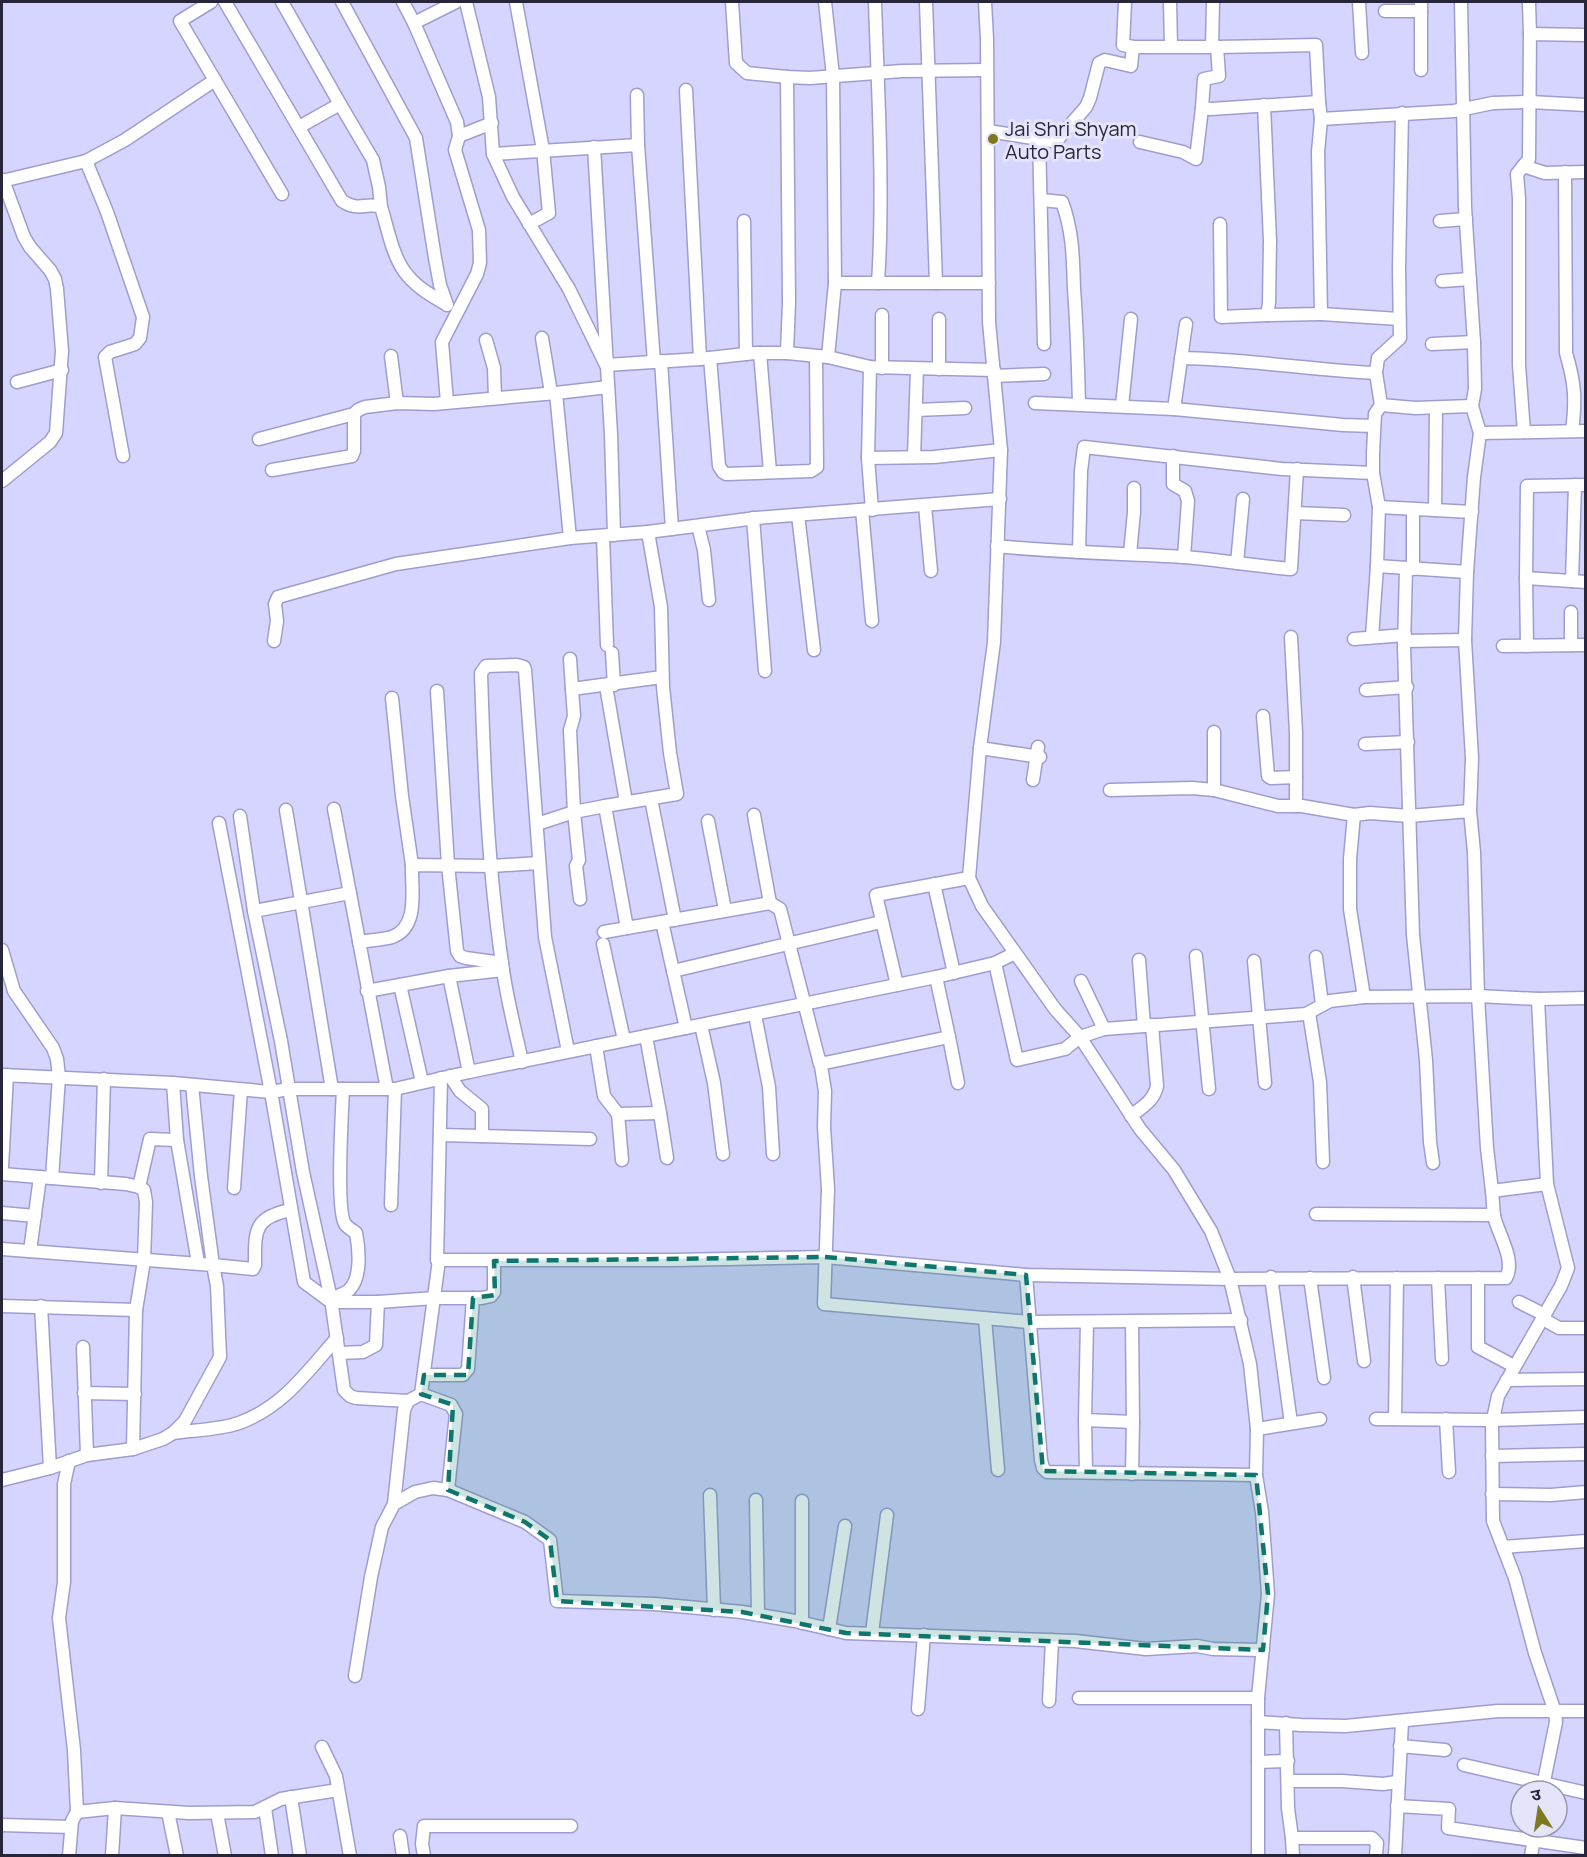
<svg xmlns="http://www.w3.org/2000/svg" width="1587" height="1857" font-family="Manrope,'Noto Sans Devanagari',sans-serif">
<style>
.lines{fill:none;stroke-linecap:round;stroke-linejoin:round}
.minor-casing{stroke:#9f9dcf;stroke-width:15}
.minor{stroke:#fff;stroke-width:12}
.marked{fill:#0f766e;fill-opacity:0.2;stroke:#0f766e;stroke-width:4.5;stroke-dasharray:12 8;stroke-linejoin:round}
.poi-dot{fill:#7e791f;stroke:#e4e4fa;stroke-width:2}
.labels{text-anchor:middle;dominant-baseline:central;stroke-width:6;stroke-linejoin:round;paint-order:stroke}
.poi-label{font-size:20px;fill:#272539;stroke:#e4e4fa;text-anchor:start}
</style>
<rect width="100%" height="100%" fill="#d6d5ff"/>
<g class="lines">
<defs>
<g id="minor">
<path d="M 211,2 L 180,21 L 282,194"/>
<path d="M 225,2 L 342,201 C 359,212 365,202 381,207 C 388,228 392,258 408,276 C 418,288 432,296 446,304"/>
<path d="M 282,2 L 340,104 L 299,127"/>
<path d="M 342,2 L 416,138 L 435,258 L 440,285 L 447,305"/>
<path d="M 403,2 L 414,23 L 457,122 L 459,136 L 455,150 L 479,230 L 480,263 L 477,274 L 442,342 L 447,402"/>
<path d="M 466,2 L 489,97 L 493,154 L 513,197 L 569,289 L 606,365 L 700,359 L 755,353 L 787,353 L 828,357 L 870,367 L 994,370"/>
<path d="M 516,2 L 543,150 L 549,213 L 529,224"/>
<path d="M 732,2 L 736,63 L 747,73 L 787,77 L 810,78 L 902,71 L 987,70"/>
<path d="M 825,2 L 833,76 L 835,283 L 989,283"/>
<path d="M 875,2 C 878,95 884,190 878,283"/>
<path d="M 926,2 L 936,283"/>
<path d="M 985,2 L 987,39 L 989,322 L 1001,450 L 994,642 L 980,748 L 969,878 L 982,906 L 1055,1009 L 1080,1037 L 1140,1129 L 1174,1170 L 1211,1231 L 1230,1279 L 1250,1364 L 1257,1429 L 1256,1475 L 1262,1512 L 1268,1594 L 1258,1698 L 1258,1856"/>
<path d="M 1125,2 L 1123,45 L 1133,47"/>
<path d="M 1170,2 L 1171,46"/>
<path d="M 1359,2 L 1362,53"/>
<path d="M 1421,2 L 1421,70"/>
<path d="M 1461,2 L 1465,207 L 1474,342 L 1475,389 L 1472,406"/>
<path d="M 1529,3 L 1530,34"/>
<path d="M 1385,11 L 1421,11"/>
<path d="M 414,23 L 456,2"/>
<path d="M 1212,47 L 1213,2"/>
<path d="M 1217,47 L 1316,45 L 1319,102"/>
<path d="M 686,90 L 700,359"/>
<path d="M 637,95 L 638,145"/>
<path d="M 340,104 L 373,160 L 379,187 L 381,207"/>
<path d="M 988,131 L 1052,141 L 1057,140 L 1086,107 L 1090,98 L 1099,63 L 1105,60 L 1131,66 L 1133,47 L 1217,47 L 1219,76 L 1204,79 L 1202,108 L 1211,109 L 1319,102 L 1321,119 L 1454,111 L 1493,103 L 1530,102 L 1586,105"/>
<path d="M 459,136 L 492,123"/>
<path d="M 1039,139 L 1044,344"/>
<path d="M 1140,142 L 1183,152 L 1196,159 L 1202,108"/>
<path d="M 594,147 L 611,434 L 614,535"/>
<path d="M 493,154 L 638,145 L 654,362"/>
<path d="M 86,161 L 107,212 L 143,317 L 140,338 L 135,344 L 110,352 L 105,357 L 123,456"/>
<path d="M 1523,166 L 1545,173 L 1586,172"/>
<path d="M 1565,172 L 1566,353 C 1575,383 1576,400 1572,431"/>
<path d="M 2,181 L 86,161 L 125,140 L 215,80"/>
<path d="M 1041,200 L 1062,202 C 1073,231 1073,259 1074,289 C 1077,327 1078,366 1079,404"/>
<path d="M 744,221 L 746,354"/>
<path d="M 1440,221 L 1466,219"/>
<path d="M 1220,224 L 1221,317 L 1267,315 L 1269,303 L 1270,241 L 1264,105"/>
<path d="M 1442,281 L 1470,279"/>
<path d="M 1321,314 L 1399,319"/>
<path d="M 1267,315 L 1321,314 L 1318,152 L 1321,119"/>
<path d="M 542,338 L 551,393"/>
<path d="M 486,340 L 494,368 L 495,398"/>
<path d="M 1432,344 L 1474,342"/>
<path d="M 760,353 L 770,472"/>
<path d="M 787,353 L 789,302 L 787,77"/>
<path d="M 391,356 L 397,403"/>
<path d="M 828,357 L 835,283"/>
<path d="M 710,358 L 719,466 L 723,472 L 726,474 L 811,471 L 817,467 L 816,357"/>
<path d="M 1181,358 C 1247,359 1311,370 1376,373 L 1378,358 L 1400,338 L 1399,269 L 1402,113"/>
<path d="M 661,361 L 672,529"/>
<path d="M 870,367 L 868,458 L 872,510"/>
<path d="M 882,368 L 882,315"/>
<path d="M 939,369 L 939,319"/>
<path d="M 1376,373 L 1381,405 L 1415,408 L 1472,406 L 1480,433 L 1586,431"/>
<path d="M 994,376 L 1044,374"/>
<path d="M 17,382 L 62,370"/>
<path d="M 1035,403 L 1174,409 L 1343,425 L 1374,426"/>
<path d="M 1381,405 L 1375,414 L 1373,453 L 1373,473 L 1379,507 L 1377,566 L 1467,572 L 1465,640 L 1472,758 L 1470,811 L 1474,852 L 1478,996 L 1487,1148 L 1492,1191"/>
<path d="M 1122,406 L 1131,319"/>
<path d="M 1174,409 L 1186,324"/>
<path d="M 916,410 L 965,408"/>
<path d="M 1524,432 L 1519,365 L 1519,198 L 1517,174 L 1529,159 L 1530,34 L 1586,35"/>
<path d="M 259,439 L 354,414 L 358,410 L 365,407 L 397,403 L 434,404 L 556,393"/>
<path d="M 1173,456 L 1173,484 L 1185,491 L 1188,501 L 1184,557"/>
<path d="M 914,457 L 917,369"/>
<path d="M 868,458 L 934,457 L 1001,450"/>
<path d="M 272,470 L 352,456 L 354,451 L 354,414"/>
<path d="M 2,481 L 50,442 L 56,433 L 62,351 L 57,289 L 55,279 L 50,270 L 30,247 L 24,237 L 3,180"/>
<path d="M 1586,485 L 1527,486 L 1526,578 L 1586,582"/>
<path d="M 925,506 L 931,571"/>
<path d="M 1379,507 L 1472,512"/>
<path d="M 862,510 L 872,621"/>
<path d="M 1435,510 L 1436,408"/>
<path d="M 1295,513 L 1344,515"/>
<path d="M 798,515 L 814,650"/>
<path d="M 753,518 L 765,671"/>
<path d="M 698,526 L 704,550 L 709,600"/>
<path d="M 603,536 L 607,645"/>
<path d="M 570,538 L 556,393 L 608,387"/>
<path d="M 997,546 C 1060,553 1123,553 1185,557 C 1221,560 1255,566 1291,569 L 1297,469"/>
<path d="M 1079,552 L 1081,471 L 1084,447 L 1282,469 L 1373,473"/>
<path d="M 1130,554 L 1134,512 L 1134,488"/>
<path d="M 1237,563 L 1243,499"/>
<path d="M 1406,568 L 1404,647 L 1413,935 L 1426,1060 L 1430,1142 L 1433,1163"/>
<path d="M 1413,569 L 1413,509"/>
<path d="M 1467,572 L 1474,477 L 1480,433"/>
<path d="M 1526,578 L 1527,646"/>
<path d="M 1572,581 L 1575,485"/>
<path d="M 1571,612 L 1571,645"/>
<path d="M 1291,637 L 1296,733 L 1296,806"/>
<path d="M 1372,637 L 1377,566"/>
<path d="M 1354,639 L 1405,635"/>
<path d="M 274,641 L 277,621 L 275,604 L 278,597 L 396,564 L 570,538 L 648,532 L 756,518 L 1000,499"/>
<path d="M 1404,641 L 1465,640"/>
<path d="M 1503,646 L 1586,645"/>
<path d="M 612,653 L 614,685"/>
<path d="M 570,659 L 572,689"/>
<path d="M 606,686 L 626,802"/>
<path d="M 1366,690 L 1407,687"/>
<path d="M 437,691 L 448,865 L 457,951 L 460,956 L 466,958 L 502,963"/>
<path d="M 392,698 L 402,796 L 412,865"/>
<path d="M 1263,716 L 1268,776 L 1271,778 L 1296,777"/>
<path d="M 1365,744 L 1408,742"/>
<path d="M 980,748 L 1040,757"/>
<path d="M 1033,780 L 1038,747"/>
<path d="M 1110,790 L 1192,788 L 1214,790 L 1278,806 L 1302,806 L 1354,815 L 1350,859 L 1350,909 L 1364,997"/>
<path d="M 1214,790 L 1214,732"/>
<path d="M 651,799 L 675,920"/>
<path d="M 334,809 L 387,1089"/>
<path d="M 286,810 L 332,1089"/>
<path d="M 754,815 L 770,903"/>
<path d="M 1354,815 L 1370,813 L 1409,816 L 1470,811"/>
<path d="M 240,816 L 254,911 L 281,1041 L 303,1172 L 331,1299 L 344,1390 L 350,1396 L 356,1398 L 408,1401"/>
<path d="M 708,821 L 725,910"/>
<path d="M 219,823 L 271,1092 L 304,1282 L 331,1302 L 378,1302 L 435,1298 L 482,1298 L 491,1296 L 494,1292 L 494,1261"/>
<path d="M 537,824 L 574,812 L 605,806"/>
<path d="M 934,884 L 954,973"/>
<path d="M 580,899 L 576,866 L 579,860 L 574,812 L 570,730 L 574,716 L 572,689 L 662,677"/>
<path d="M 254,911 L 350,893"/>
<path d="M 662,922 L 686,1028"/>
<path d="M 627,928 L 605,806 L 677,794 L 670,753 L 663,687 L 661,607 L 648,532"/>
<path d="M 604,932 L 770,903 L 780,909 L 820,1064 L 949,1037 L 936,977"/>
<path d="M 359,942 C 369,940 382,940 392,937 C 420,927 411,888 412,865 L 492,866 L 539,863"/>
<path d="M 603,944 L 624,1040"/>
<path d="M 2,950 L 14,991 L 53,1048 L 57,1059 L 59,1077 L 52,1178"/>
<path d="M 1196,956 L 1209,1089"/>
<path d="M 1316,957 L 1322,1004"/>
<path d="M 1139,960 L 1144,1026"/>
<path d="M 1254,961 L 1265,1083"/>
<path d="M 995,963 L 1017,1060 L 1065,1049 L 1080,1037 L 1104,1029 L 1306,1014 L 1330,1001 L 1364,997 L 1478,996 L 1538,999 L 1586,998"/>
<path d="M 673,971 L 881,922"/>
<path d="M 449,976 L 469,1072"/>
<path d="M 1081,981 L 1104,1029"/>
<path d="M 400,985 L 422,1082"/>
<path d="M 897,985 L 876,895 L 969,878"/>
<path d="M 367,991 L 449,976 L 503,970"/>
<path d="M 1538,999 L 1547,1184 L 1568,1268 L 1561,1286 L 1498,1396 L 1492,1424 L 1493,1521 L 1515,1578 L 1535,1653 L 1555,1712 L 1556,1722 L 1542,1791"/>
<path d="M 1309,1013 L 1320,1082 L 1323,1162"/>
<path d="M 755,1015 L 769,1087 L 773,1154"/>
<path d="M 701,1025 L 714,1083 L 723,1154"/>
<path d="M 949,1037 L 958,1083"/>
<path d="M 596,1046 L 604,1096 L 618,1114 L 660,1113 L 646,1036"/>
<path d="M 820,1060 L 825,1091 L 824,1127 L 828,1189 L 824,1304 L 1029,1322 L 1241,1320"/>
<path d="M 522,1062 C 515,1029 506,996 502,963 C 488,867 484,770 481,673 L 486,666 L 517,665 L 524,667 L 525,670 L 545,937 L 568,1051"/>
<path d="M 2,1075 L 173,1083 L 271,1092 L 289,1089 L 395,1089 L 469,1072 L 936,977 L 995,963 L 1015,953"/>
<path d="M 450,1076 L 460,1091 L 482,1109 L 482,1136"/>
<path d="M 441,1078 L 437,1260 L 674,1260 L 825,1257 L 1026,1275 L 1230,1279 L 1506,1278 C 1516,1260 1498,1234 1494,1216 C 1493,1208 1493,1200 1492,1191 L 1547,1184"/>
<path d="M 173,1083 L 177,1140 L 198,1263"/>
<path d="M 192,1085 L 201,1176 L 213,1265 L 253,1269 L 255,1265 C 255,1232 253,1217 291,1210"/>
<path d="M 660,1113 L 667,1158"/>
<path d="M 618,1114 L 622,1160"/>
<path d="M 1131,1116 C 1142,1107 1154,1101 1157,1086 L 1152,1025"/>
<path d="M 440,1135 L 590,1139"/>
<path d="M 2,1167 L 7,1075"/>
<path d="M 2,1174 L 126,1184 L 139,1187 L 144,1190 L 146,1202 L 144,1261 L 136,1310 L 133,1449"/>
<path d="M 101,1183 L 104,1079"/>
<path d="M 139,1187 L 150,1139 L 177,1140"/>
<path d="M 234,1188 L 241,1090"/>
<path d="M 391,1205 L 395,1089"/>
<path d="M 2,1213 L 35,1216"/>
<path d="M 1316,1214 L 1494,1215"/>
<path d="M 2,1249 L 213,1265 L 217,1286 L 220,1357 L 185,1421 L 173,1433 L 163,1439 L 133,1449 L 87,1455 L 50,1468 L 2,1480"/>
<path d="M 30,1251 L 40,1177"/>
<path d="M 1026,1275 L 1041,1460 L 1043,1468 L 1047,1472 L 1256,1475"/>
<path d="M 1271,1277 L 1291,1423"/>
<path d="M 1353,1277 L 1364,1361"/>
<path d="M 1310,1278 L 1324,1378"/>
<path d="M 1438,1278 L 1442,1359"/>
<path d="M 1478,1278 L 1478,1347 L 1514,1366"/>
<path d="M 331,1299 C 336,1296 345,1294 349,1290 C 362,1278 359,1248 356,1233 C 352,1230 347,1227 345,1224 C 336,1210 342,1112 343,1089"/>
<path d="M 1519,1302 L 1545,1315"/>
<path d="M 2,1306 L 136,1310"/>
<path d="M 41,1306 L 50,1468"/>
<path d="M 985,1319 L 998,1470"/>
<path d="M 1543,1319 L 1559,1328 L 1586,1328"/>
<path d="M 1087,1322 L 1085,1420 L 1133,1422 L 1132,1322"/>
<path d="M 83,1347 L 87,1455"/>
<path d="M 340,1353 L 363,1352 L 376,1345 L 378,1302"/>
<path d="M 424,1375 L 463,1375 L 468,1369 L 473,1298"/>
<path d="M 1507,1380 L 1586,1379"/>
<path d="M 84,1393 L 135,1394"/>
<path d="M 421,1394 L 451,1405 L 456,1414 L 448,1490"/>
<path d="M 1376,1419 L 1493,1420 L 1586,1417"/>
<path d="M 1395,1419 L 1397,1278"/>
<path d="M 1446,1419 L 1449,1472"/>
<path d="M 1085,1420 L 1086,1472"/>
<path d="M 1257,1429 L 1320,1419"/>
<path d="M 173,1433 C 194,1430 219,1430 239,1423 C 283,1407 307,1372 337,1338"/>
<path d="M 1492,1456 L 1586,1454"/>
<path d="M 69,1461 L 64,1484 L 64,1582 L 59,1618 L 74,1750 L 77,1812"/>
<path d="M 1132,1474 L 1133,1422"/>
<path d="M 1492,1494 L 1551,1495 L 1586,1492"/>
<path d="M 710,1495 L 714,1610"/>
<path d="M 756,1500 L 758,1615"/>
<path d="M 802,1501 L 802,1623"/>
<path d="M 394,1504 L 404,1410 L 408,1401 L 421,1394 L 439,1260"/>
<path d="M 1503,1547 L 1586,1541"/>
<path d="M 829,1629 L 845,1526"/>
<path d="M 872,1633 L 887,1515"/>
<path d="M 355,1676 L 371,1577 L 382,1527 L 394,1504 L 415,1492 L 433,1488 L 448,1490 L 525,1522 L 550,1540 L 557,1601 L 655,1604 L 742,1612 L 795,1621 L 846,1633 L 1075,1641 L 1146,1649 L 1197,1646 L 1213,1649 L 1263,1650"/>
<path d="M 1079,1698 L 1258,1698"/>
<path d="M 1049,1701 L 1052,1640"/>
<path d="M 918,1709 L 924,1635"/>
<path d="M 1258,1722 L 1301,1725 L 1346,1726 L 1498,1711 L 1586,1711"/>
<path d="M 1286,1723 L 1288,1808 L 1292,1838 L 1372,1838 L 1377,1843 L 1376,1856"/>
<path d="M 1400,1746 L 1445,1750"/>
<path d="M 322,1747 L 336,1776 L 350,1856"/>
<path d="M 1258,1762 L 1288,1761"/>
<path d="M 1464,1765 L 1586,1793"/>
<path d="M 1288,1781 L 1342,1781 L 1383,1784 L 1397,1782"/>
<path d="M 291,1797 L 300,1856"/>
<path d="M 1397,1806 L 1449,1809 L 1448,1828 L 1586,1848"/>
<path d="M 265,1808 L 272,1856"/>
<path d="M 168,1812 L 177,1856"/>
<path d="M 217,1813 L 225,1856"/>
<path d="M 2,1825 L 71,1827"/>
<path d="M 400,1836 L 403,1856"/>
<path d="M 1292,1838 L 1293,1856"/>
<path d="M 69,1856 L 72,1821 L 77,1812 L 115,1808 L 189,1813 L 255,1812 L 281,1799 L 338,1790"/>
<path d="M 112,1856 L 115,1808"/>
<path d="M 424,1856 L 422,1844 L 424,1826 L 571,1826"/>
<path d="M 1395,1856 L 1402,1722"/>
<path d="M 1531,1856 L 1536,1827"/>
</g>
</defs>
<use href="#minor" class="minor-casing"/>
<use href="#minor" class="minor"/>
</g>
<path class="marked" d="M 825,1257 L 1026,1275 L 1043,1471 L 1256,1475 L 1268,1594 L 1263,1650 L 846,1633 L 742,1612 L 557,1601 L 550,1540 L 525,1522 L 448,1490 L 453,1405 L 421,1394 L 424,1375 L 468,1375 L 473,1298 L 495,1295 L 494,1261 Z"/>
<circle class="poi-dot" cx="993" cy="139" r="6"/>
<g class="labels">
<g class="poi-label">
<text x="1005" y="128">Jai Shri Shyam<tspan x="1005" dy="23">Auto Parts</tspan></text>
</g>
</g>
<rect width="1587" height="1857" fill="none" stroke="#272539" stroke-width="6"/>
<g transform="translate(1539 1809) rotate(348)"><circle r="28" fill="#e4e4fa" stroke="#9898ad" stroke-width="1.5"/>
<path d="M0-4.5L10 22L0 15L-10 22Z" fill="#7e791f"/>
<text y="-9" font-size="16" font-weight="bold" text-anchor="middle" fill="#272539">उ</text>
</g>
</svg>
